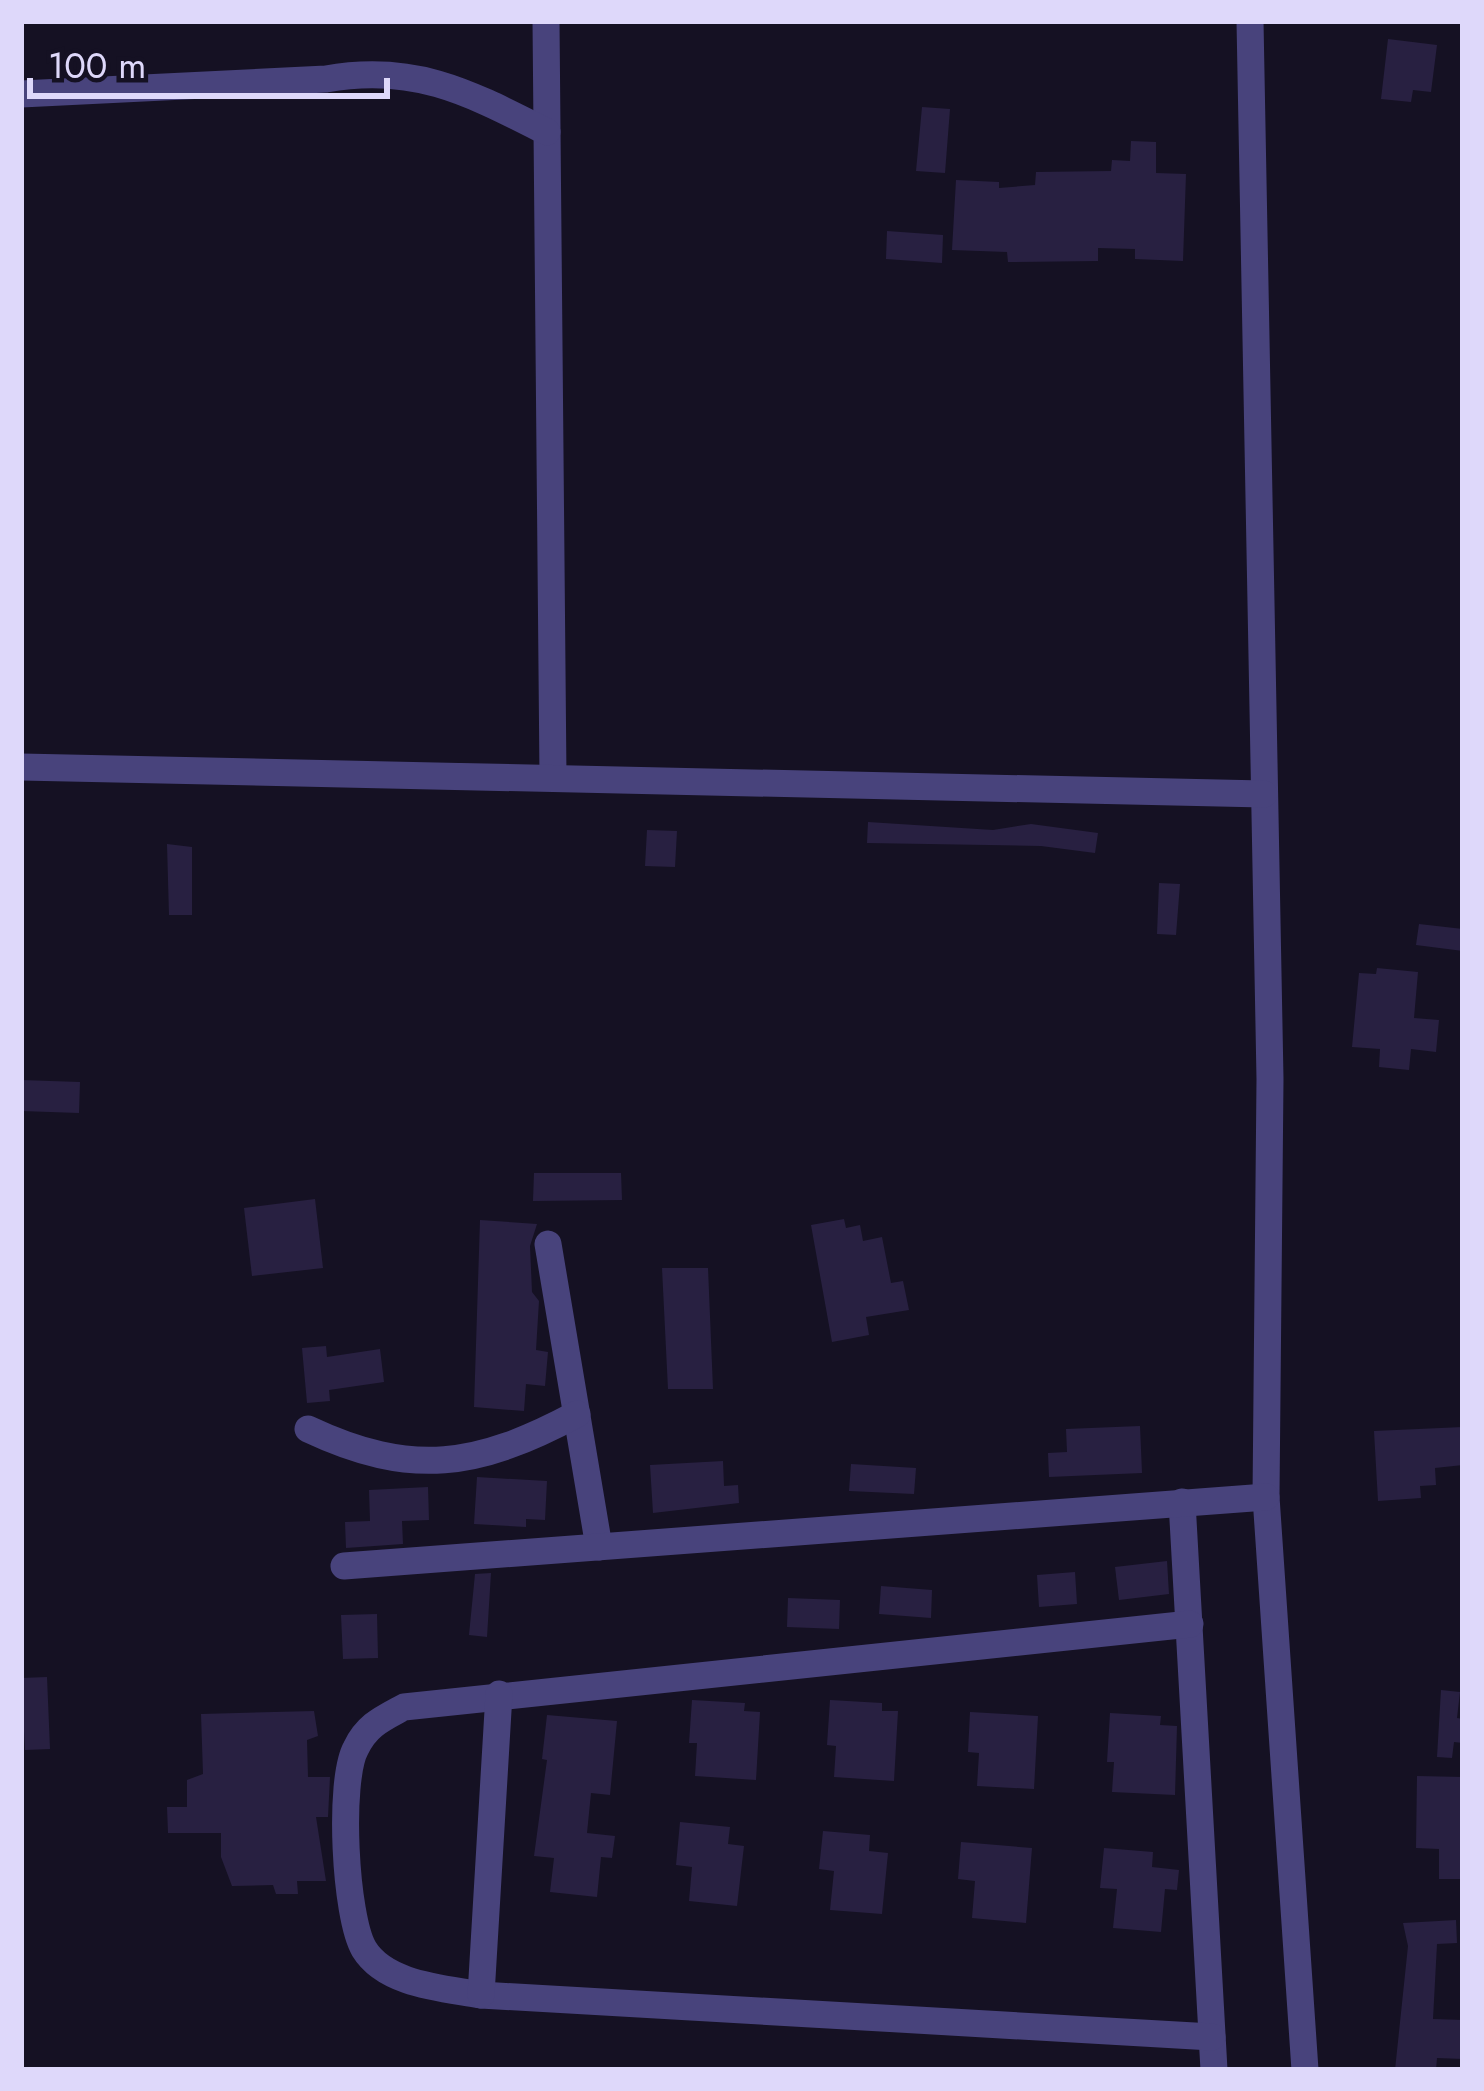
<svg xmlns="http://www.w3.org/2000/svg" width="1484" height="2091" font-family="Jost,sans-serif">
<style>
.building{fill:#282041}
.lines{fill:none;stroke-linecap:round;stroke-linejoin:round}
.street{stroke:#48437c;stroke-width:27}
</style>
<rect width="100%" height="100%" fill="#151123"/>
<g class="building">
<path d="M 1388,39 L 1437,45 L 1431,92 L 1413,90 L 1411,102 L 1381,99 Z"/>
<path d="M 922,107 L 950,109 L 945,173 L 916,171 Z"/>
<path d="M 1131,141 L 1156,142 L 1156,173 L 1186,174 L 1183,261 L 1135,259 L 1135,249 L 1098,248 L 1098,261 L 1008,262 L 1007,252 L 952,250 L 956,180 L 999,182 L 999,188 L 1035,185 L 1036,172 L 1111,171 L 1112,160 L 1130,161 Z"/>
<path d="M 887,231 L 943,235 L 942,263 L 886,259 Z"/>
<path d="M 868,822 L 993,830 L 1031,824 L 1098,833 L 1095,853 L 1041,846 L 867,843 Z"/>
<path d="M 647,830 L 677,831 L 675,867 L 645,866 Z"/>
<path d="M 167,844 L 192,847 L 192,915 L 169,915 Z"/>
<path d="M 1159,883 L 1180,884 L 1176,935 L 1157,934 Z"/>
<path d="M 1419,924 L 1463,929 L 1463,951 L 1416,945 Z"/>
<path d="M 1377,968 L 1418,972 L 1414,1018 L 1439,1020 L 1436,1052 L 1411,1049 L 1409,1070 L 1379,1067 L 1380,1049 L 1352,1047 L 1359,973 L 1376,974 Z"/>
<path d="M 21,1080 L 80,1082 L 79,1113 L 21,1111 Z"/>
<path d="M 534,1173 L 621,1173 L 622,1200 L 533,1201 Z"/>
<path d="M 315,1199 L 323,1268 L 252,1276 L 244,1208 Z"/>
<path d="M 844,1219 L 846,1228 L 860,1225 L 863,1241 L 882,1237 L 891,1283 L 903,1281 L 909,1310 L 866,1317 L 869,1335 L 832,1342 L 811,1225 Z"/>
<path d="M 480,1220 L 537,1224 L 530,1246 L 532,1292 L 539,1301 L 536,1350 L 548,1352 L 545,1386 L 526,1384 L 524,1411 L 474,1407 Z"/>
<path d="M 662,1268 L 708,1268 L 713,1389 L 668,1389 Z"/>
<path d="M 326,1346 L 327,1357 L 380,1349 L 384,1382 L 329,1390 L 330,1401 L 307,1403 L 302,1348 Z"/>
<path d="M 1140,1426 L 1142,1473 L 1049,1477 L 1048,1453 L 1067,1452 L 1066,1429 Z"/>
<path d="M 1463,1427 L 1463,1465 L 1435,1468 L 1436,1485 L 1420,1486 L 1421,1498 L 1378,1501 L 1374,1431 Z"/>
<path d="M 723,1461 L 724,1486 L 738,1485 L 739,1503 L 653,1513 L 650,1465 Z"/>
<path d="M 851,1464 L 916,1468 L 914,1494 L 849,1491 Z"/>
<path d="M 477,1477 L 547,1481 L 545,1520 L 526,1519 L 526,1527 L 474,1524 Z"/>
<path d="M 428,1487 L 429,1520 L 402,1521 L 403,1544 L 346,1548 L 345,1522 L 370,1521 L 369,1490 Z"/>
<path d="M 1167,1561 L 1169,1594 L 1119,1600 L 1115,1567 Z"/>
<path d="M 1075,1572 L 1077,1604 L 1039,1607 L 1037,1575 Z"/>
<path d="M 491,1573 L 487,1637 L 469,1635 L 475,1574 Z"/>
<path d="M 881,1586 L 932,1590 L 931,1618 L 879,1614 Z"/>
<path d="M 788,1598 L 840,1600 L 839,1629 L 787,1627 Z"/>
<path d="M 377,1614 L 378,1658 L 343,1659 L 341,1615 Z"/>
<path d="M 47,1677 L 50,1749 L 25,1750 L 21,1678 Z"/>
<path d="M 1441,1690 L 1460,1692 L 1457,1718 L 1463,1719 L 1463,1743 L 1454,1742 L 1452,1758 L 1437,1757 Z"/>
<path d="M 692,1700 L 745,1703 L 744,1711 L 760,1712 L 756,1780 L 695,1776 L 697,1743 L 689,1743 Z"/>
<path d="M 830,1700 L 882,1703 L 882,1711 L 898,1711 L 894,1781 L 834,1777 L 836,1746 L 827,1745 Z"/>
<path d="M 314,1711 L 318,1736 L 307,1740 L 308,1777 L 330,1777 L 328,1817 L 316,1817 L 326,1881 L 297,1881 L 298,1894 L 276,1894 L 273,1885 L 232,1886 L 221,1857 L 221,1833 L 168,1833 L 167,1807 L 187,1807 L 187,1780 L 203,1774 L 201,1714 Z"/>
<path d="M 970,1712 L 1038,1716 L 1034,1789 L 977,1786 L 979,1753 L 968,1752 Z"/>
<path d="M 1110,1713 L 1161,1716 L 1160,1725 L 1177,1726 L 1175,1795 L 1112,1792 L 1114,1762 L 1107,1762 Z"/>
<path d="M 547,1715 L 617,1721 L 610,1795 L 591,1793 L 587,1833 L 615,1836 L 612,1858 L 601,1857 L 597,1897 L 550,1892 L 554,1858 L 534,1856 L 547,1760 L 542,1759 Z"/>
<path d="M 1417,1776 L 1463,1777 L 1463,1879 L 1439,1879 L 1439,1849 L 1416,1848 Z"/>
<path d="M 680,1822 L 730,1827 L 728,1844 L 744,1846 L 737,1906 L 689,1901 L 692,1867 L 676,1865 Z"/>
<path d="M 823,1831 L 870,1835 L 869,1851 L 888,1853 L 882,1914 L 830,1910 L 834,1871 L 819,1869 Z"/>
<path d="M 961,1842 L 1032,1848 L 1026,1923 L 972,1918 L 975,1881 L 958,1879 Z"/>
<path d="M 1104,1848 L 1153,1852 L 1152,1867 L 1179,1870 L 1177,1890 L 1165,1889 L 1161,1932 L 1113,1928 L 1117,1889 L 1100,1888 Z"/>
<path d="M 1456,1920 L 1457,1943 L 1437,1944 L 1433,2019 L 1463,2020 L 1463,2059 L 1437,2058 L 1436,2070 L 1395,2070 L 1408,1946 L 1403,1923 Z"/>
</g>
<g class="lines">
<g class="street">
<path d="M 546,21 L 553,777"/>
<path d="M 1250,21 L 1270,1079 L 1266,1497 L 1305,2070"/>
<path d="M 21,94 L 326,79 C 415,63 470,93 547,132"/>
<path d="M 21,767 L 1264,794"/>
<path d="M 548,1244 L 599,1547"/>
<path d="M 308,1429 C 412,1478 478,1467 577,1414"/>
<path d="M 1182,1502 L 1214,2070"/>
<path d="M 344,1566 L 1266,1497"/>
<path d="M 1190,1624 L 404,1707 C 382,1719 367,1725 356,1748 C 338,1780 345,1917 364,1949 C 386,1985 444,1988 481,1995 L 1212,2037"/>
<path d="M 481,1995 L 499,1694"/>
</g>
</g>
<rect width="1484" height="2091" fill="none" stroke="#ded8fa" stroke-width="48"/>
<path d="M30 78v18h357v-18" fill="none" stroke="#ded8fa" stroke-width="6"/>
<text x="48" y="78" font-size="36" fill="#ded8fa" stroke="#151123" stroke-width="9" paint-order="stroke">100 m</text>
</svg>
